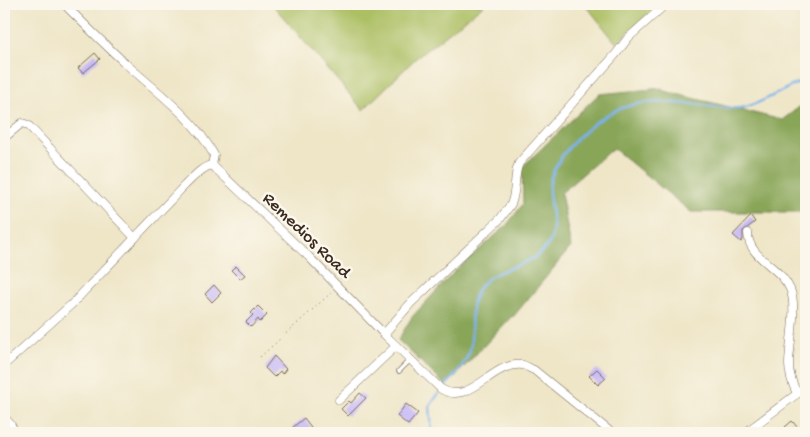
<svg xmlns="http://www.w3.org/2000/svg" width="810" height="437" font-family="'Gochi Hand',sans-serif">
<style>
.green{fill:#acbf63;stroke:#747440}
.forest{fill:#89a659;stroke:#62683c}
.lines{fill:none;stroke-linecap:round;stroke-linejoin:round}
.stream{stroke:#7ab2ea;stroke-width:2.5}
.building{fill:#c8b9f7}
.service-casing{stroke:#7a6c5a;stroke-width:5.5}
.minor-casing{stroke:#7a6c5a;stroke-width:9}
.path{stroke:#7a6c5a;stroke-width:1;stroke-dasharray:1 4;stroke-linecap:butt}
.service{stroke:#fff;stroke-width:4}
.minor{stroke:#fff;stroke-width:8}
.labels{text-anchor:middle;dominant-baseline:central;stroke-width:5;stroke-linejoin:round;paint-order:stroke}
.street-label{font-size:18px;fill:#3b2a1e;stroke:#fbf7ec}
</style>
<rect width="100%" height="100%" fill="#fbf7ec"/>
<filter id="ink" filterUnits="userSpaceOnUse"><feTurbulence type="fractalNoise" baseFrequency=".02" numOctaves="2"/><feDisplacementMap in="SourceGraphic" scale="10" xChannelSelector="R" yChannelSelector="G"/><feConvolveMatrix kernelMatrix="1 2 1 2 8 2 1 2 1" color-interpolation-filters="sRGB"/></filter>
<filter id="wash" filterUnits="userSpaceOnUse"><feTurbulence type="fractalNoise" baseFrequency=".0096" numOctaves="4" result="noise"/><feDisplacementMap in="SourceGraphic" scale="20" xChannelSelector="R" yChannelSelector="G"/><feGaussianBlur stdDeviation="1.12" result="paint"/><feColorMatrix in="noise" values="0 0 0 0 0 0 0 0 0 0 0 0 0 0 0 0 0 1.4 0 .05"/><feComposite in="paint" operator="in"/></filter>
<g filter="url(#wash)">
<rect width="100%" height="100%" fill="#efe6c8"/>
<g class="green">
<path d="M 272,4 L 485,4 L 416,58 L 363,110 Z"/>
<path d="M 585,4 L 660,4 L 616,43 Z"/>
</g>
<path class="forest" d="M 663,88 L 660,90 L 782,120 L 806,102 L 806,212 L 691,212 L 613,148 L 561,193 L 571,247 L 513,317 L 512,316 L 446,386 L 398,340 L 412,317 L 455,271 L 506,226 L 523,204 L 522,167 L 599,94 Z"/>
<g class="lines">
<g class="stream">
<path d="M 444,387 C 453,377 464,367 469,353 C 476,332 464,304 482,284 C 499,265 534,268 549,243 C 558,228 549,207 549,191 C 549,160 589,122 617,110 C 647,97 678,103 710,106 C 720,107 730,109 740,108 C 759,106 787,86 806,80"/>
<path d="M 432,433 L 430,406 L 439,393"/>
</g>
</g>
<g id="blocks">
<g class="building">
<path d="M 95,53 L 100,59 L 83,73 L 78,68 Z"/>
<path d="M 751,216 L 755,222 L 743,231 L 743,239 L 741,242 L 733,235 Z"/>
<path d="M 236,266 L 245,275 L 240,279 L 231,270 Z"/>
<path d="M 214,285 L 221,293 L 212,302 L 205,294 Z"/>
<path d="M 258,306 L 267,315 L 260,322 L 258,319 L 251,327 L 246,322 L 253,315 L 251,313 Z"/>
<path d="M 274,356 L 286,369 L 282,374 L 280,371 L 274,377 L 265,368 Z"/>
<path d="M 597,369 L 606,378 L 598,385 L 589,376 Z"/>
<path d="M 360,393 L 366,398 L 348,416 L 341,409 L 349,401 L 351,403 Z"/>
<path d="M 406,404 L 418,413 L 408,425 L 397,416 Z"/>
<path d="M 304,418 L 314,431 L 311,433 L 297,433 L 292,428 Z"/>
<path d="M 792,421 L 800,430 L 796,433 L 790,433 L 785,427 Z"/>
</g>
</g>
</g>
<g filter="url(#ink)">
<use href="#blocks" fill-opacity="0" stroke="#7a6c5a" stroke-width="1"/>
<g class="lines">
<defs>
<path id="service" d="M 399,371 L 410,360"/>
<g id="minor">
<path d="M 64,4 C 84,24 104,44 125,63 C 156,91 194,118 214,155 L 212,165"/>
<path d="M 4,138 L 22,123 L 28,125 L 135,238"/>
<path d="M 748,233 C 748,258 780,266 790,289 C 798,307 789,344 789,365 C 789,375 793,385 797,394"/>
<path d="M 384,334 L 411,303 L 501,218 C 504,213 508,209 511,204 C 517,191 513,176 519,163 L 616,54 L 628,38 L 666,4"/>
<path d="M 4,365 L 73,303 L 185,185 C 193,178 201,167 212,165 L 309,257 L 384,334 L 441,389 C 471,407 493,360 523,365 C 527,366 531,369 534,370 L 612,433"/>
<path d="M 339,400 L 396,346"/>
<path d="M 4,417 L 11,425 L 15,433"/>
<path d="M 745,433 L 806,387"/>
</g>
</defs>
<use href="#service" class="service-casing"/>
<use href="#minor" class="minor-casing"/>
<path class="path" d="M 260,357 L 331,293"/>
<use href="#service" class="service"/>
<use href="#minor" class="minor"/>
</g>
</g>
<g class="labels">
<g class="street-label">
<text transform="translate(306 236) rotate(44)">Remedios Road</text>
</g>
</g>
<rect width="810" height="437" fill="none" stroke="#fbf7ec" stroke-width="20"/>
</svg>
